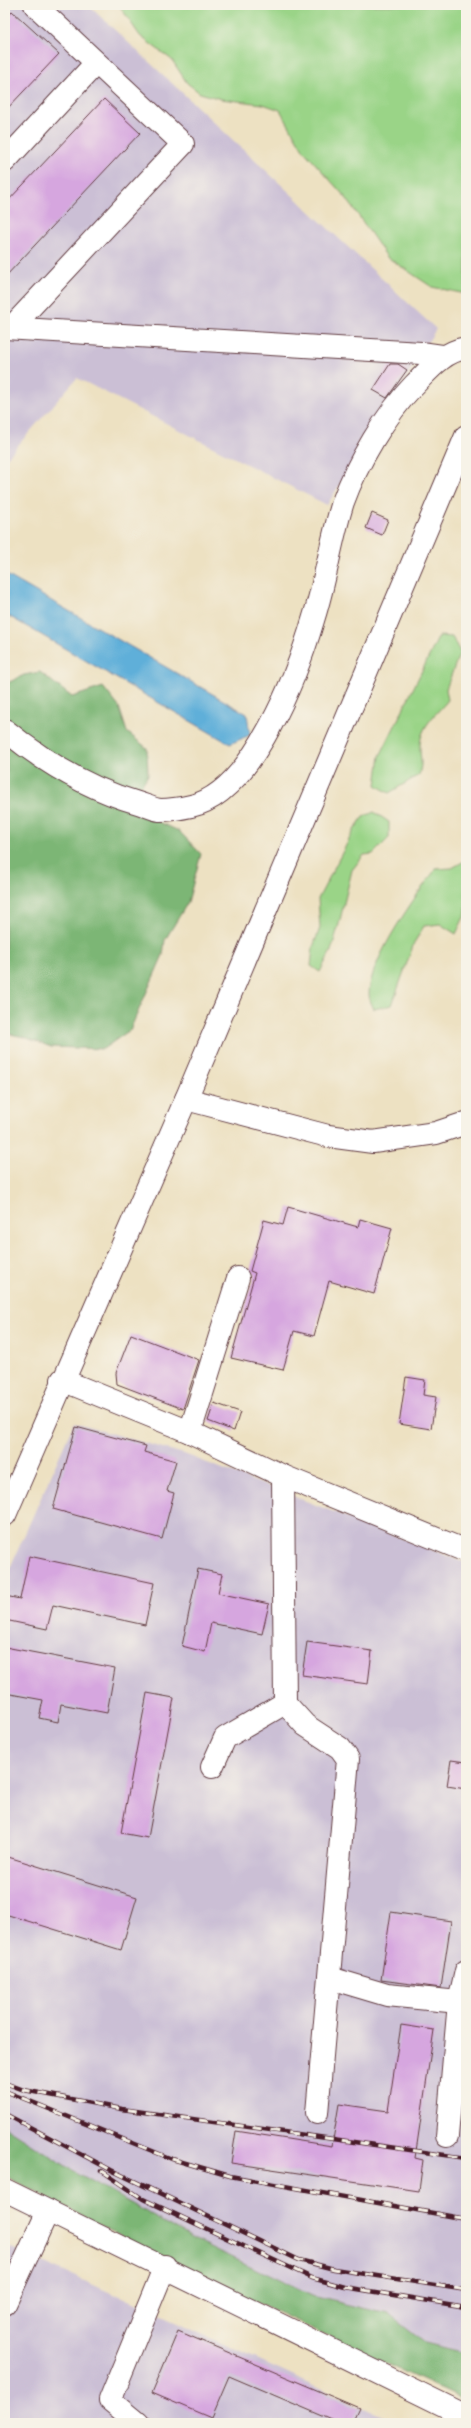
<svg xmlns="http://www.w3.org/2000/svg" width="471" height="2428" font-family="'Balsamiq Sans',sans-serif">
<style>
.industrial{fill:#cbbfd5}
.green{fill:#9ad487;stroke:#727a59}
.forest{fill:#7bb674;stroke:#626a50}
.water{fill:#5fafd9;stroke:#546782}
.building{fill:#d6a6df}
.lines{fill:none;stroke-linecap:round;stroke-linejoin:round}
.minor-casing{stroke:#623c42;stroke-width:24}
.minor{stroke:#fff;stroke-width:22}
.rail-casing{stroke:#4a1f2b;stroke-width:4.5}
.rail{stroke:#f7f3e8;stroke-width:3;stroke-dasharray:9;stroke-linecap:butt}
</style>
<rect width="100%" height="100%" fill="#f7f3e8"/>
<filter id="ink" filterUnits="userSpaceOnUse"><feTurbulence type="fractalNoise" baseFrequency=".025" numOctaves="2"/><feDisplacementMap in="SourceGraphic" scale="8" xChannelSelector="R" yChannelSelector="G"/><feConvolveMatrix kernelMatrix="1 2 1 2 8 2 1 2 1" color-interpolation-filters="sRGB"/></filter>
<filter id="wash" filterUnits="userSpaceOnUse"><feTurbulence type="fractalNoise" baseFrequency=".012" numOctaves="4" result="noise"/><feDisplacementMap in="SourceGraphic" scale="16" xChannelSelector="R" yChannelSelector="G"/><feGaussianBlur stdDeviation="0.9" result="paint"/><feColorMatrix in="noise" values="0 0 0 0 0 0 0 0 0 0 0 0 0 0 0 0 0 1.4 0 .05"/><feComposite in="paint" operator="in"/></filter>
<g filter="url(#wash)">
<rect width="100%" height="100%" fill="#ede1c2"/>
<g class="industrial">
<path d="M 5,5 L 88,5 L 436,329 L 327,505 L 77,378 L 5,460 Z"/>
<path d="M 74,1423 L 184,1454 L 466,1563 L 466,2386 L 5,2163 L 5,1579 Z"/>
<path d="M 5,2245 L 398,2423 L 5,2423 Z"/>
</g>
<g class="green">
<path d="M 119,5 L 466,5 L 466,294 L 432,287 L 387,257 L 347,199 L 304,151 L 280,110 L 263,104 L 221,99 L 200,93 L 187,83 L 172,60 L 140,36 Z"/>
<path d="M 439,636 L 452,637 L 460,652 L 446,689 L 448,700 C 436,715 420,726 420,747 C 420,760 423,760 419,775 L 389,793 L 376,785 L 380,756 Z"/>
<path d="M 374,812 L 389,822 L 389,838 L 373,854 L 364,855 L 352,870 L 339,924 L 331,951 L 320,972 L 311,966 L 313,947 L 320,928 L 318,899 L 354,830 L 363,817 Z"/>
<path d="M 466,860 L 466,913 L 456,934 L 440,924 L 424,926 L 414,943 L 392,1005 L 374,1009 C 372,1005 369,999 369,995 C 368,962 416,895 436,869 L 452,868 Z"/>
</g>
<g class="forest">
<path d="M 40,672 L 72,697 L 103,687 L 119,707 L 127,732 L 147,748 L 148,775 L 136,794 L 152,819 L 179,831 L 201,854 L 188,902 L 165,940 L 163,955 L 130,1030 L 103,1049 L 51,1047 L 24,1037 L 5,1033 L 5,772 L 7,772 L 5,752 L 5,684 L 24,675 Z"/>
<path d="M 5,2127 L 69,2168 L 192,2238 L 312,2296 L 388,2314 L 425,2343 L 466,2353 L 466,2401 L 167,2260 L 5,2176 Z"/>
</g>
<path class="water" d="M 5,574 L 247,714 L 250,735 L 230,744 L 5,614 Z"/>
<g id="blocks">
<g class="building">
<path d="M 12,11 L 59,54 L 5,111 L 5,19 Z"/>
<path d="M 104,99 L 140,133 L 5,277 L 5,204 Z"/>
<path d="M 390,364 L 398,364 L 407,370 L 387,398 L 373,390 Z"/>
<path d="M 372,513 L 388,520 L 382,535 L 366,528 Z"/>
<path d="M 288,1207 L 358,1227 L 360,1219 L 392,1228 L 374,1294 L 329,1281 L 314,1336 L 294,1331 L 283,1370 L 231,1358 L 255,1273 L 250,1271 L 264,1220 L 283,1225 Z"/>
<path d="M 131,1334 L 199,1360 L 183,1409 L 117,1384 L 116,1373 Z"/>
<path d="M 406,1377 L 425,1380 L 423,1395 L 436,1397 L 431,1429 L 399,1424 Z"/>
<path d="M 214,1403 L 240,1412 L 234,1431 L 208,1421 Z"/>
<path d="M 76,1427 L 146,1446 L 144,1452 L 176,1461 L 167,1491 L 174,1493 L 162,1539 L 53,1509 Z"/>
<path d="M 29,1556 L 154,1583 L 145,1625 L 53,1605 L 47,1629 L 5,1620 L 5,1596 L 20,1599 Z"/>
<path d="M 198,1569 L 222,1574 L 218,1593 L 269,1604 L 262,1634 L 211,1623 L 205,1652 L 182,1646 Z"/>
<path d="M 307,1642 L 372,1651 L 368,1684 L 302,1675 Z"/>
<path d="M 5,1647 L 115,1668 L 107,1713 L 61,1704 L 58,1722 L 39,1718 L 43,1700 L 5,1693 Z"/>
<path d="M 147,1693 L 174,1698 L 148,1838 L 121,1833 Z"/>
<path d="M 451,1760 L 466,1762 L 466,1789 L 447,1786 Z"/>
<path d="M 5,1856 L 137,1897 L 121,1950 L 5,1914 Z"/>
<path d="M 391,1912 L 451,1921 L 441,1988 L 381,1980 Z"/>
<path d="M 401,2025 L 434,2030 L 415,2158 L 423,2160 L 419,2191 L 231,2163 L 236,2131 L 332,2146 L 339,2104 L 388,2111 Z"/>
<path d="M 178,2331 L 359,2408 L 352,2423 L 339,2423 L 229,2376 L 211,2418 L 152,2393 Z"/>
</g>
</g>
</g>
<g filter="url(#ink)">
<use href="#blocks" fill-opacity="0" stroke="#623c42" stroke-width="1"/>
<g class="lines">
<defs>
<g id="minor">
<path d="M 5,161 L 96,63"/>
<path d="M 5,328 L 421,353 L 442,356"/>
<path d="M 11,328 L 183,144 L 35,5"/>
<path d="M 5,730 C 44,762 89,789 138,803 C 145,805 153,809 160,810 C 169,810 182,808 191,806 C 253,793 298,672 314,617 C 326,579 331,540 343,502 C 357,463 386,414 414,385 C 430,369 443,352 466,348"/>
<path d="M 186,1099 L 328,1136 L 373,1142 L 436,1133 L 466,1123"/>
<path d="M 62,1380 L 190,1432 L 283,1476 L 466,1551"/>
<path d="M 190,1432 L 238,1278"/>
<path d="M 283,1476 L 285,1703 L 305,1725 L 340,1748 L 348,1759 L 317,2113"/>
<path d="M 5,1515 L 186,1099 L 466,436"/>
<path d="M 212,1767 L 225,1738 L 285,1703"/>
<path d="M 330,1978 L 387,1995 L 459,2002"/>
<path d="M 447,2136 L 459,2002 L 466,1971"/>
<path d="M 5,2190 L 466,2416"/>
<path d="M 5,2304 L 48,2211"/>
<path d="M 138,2423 L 110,2400 L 165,2266"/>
</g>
</defs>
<use href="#minor" class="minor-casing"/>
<use href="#minor" class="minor"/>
<defs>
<g id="rail">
<path d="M 5,2083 L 24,2090 L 122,2109 L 466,2158"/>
<path d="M 5,2091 L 172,2159 L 230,2176 L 466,2219"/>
<path d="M 5,2114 L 111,2170 L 299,2260 L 334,2269 L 466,2290"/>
<path d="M 102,2171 L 143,2199 L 312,2278 L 345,2287 L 466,2307"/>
</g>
</defs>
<use href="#rail" class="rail-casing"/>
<use href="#rail" class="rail"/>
</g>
</g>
<rect width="471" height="2428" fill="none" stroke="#f7f3e8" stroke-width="20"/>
</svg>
